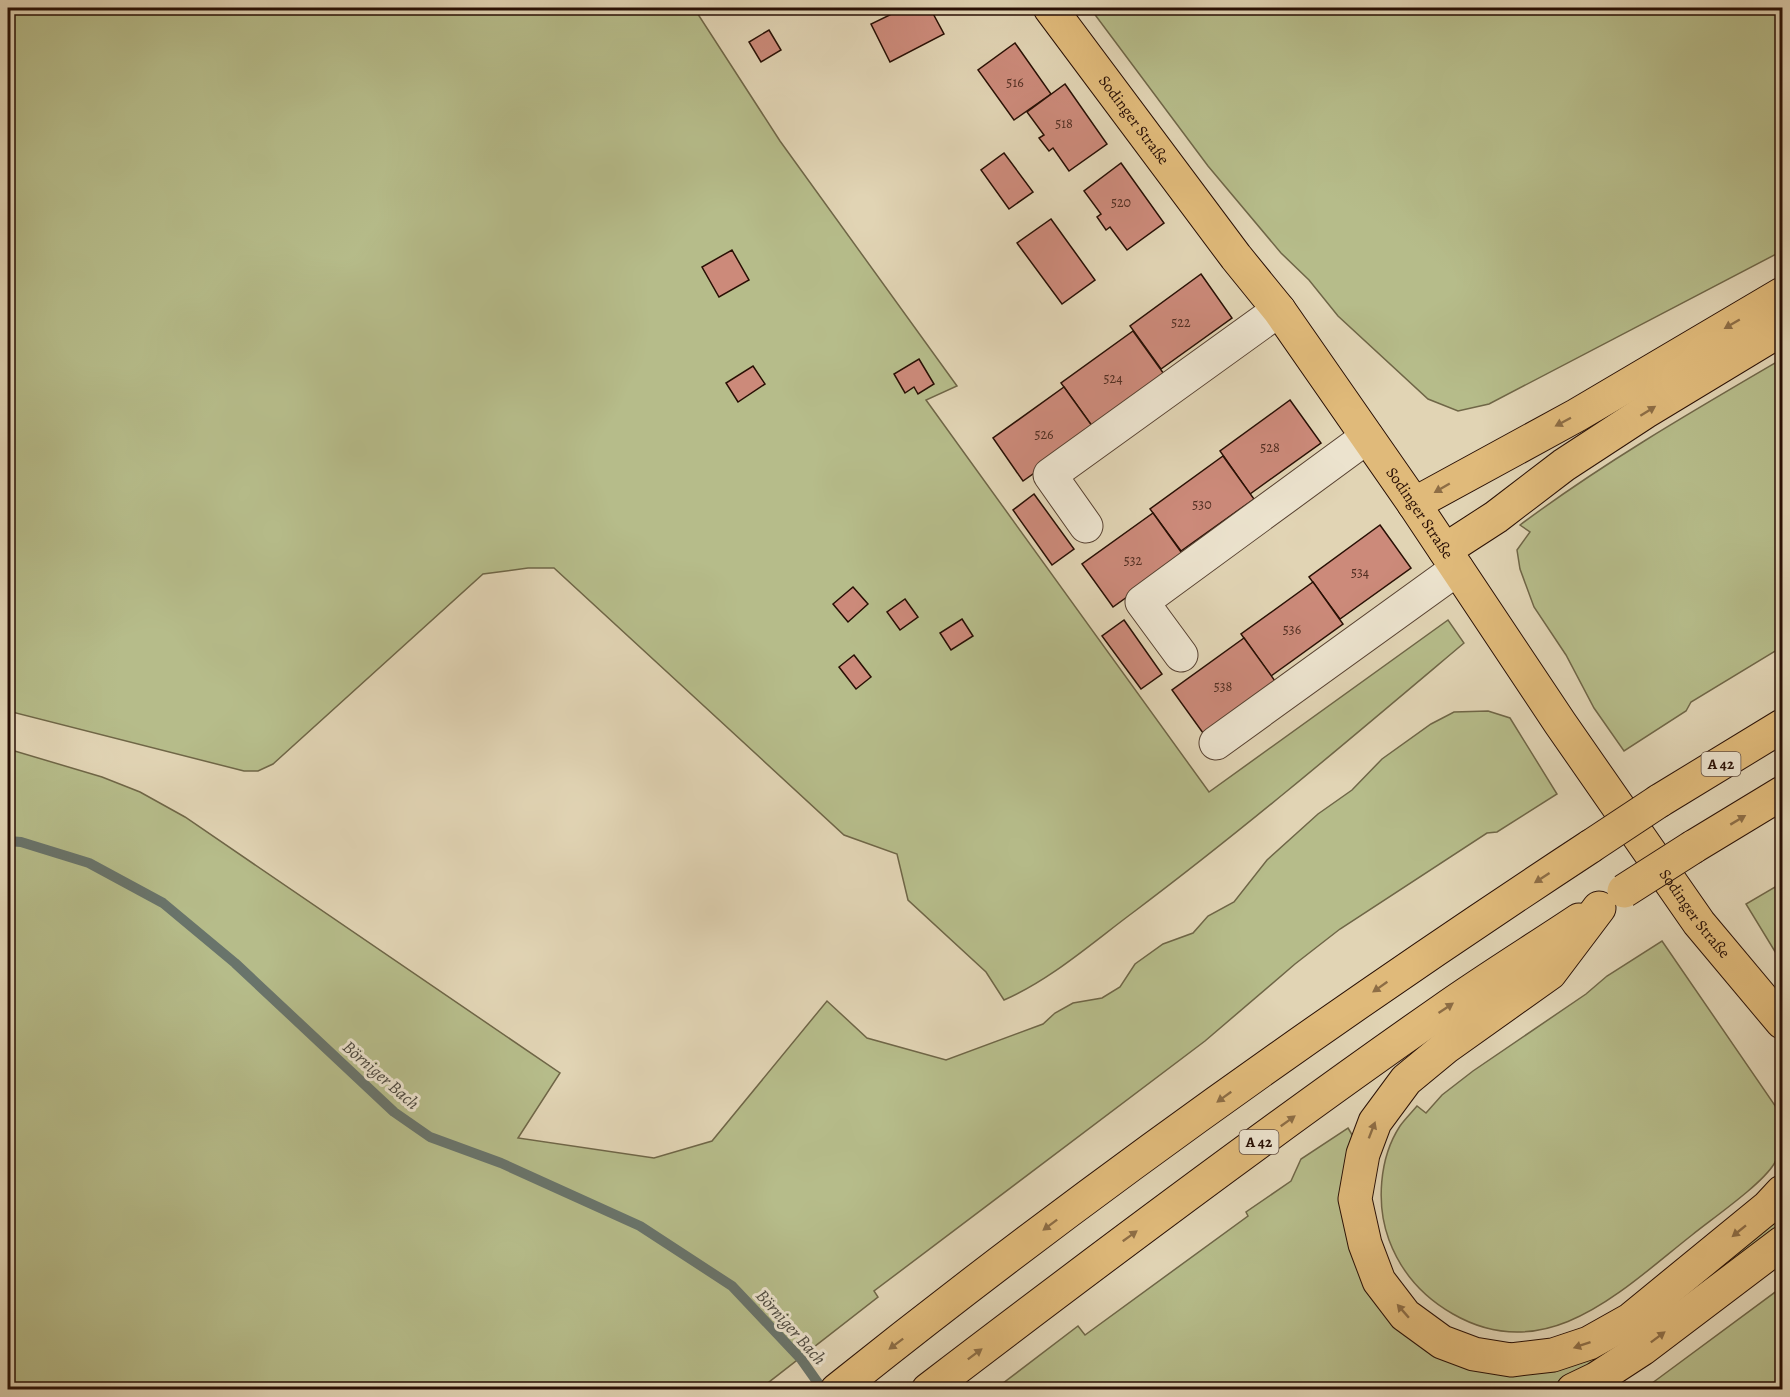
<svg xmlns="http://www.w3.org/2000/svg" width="1790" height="1397" font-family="Alegreya,serif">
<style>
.green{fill:#b6bc8a;stroke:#6f6647;stroke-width:1.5}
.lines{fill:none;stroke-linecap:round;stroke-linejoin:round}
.stream{stroke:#69746b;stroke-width:10}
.building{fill:#cc8a7a;stroke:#280f04;stroke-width:1.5}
.minor-casing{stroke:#564030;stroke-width:35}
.major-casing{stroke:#280f04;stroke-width:35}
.highway-casing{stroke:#280f04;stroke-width:35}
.minor{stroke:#ece3ce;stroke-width:33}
.major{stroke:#e0ba7a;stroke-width:33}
.highway{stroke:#e0ba7a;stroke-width:33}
.highway-bridge-casing{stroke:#280f04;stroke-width:35;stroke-linecap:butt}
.highway-bridge{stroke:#e0ba7a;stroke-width:33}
.oneway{fill:#8d6d45}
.labels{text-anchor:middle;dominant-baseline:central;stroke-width:6;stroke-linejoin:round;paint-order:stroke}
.number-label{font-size:14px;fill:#512e22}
.shield{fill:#ece3ce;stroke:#634f41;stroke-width:1.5}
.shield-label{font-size:15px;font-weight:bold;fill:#280f04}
.street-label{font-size:16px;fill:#280f04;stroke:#ece3ce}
.water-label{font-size:18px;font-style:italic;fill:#4e4a40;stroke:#ece3ce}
</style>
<rect width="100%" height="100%" fill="#e1d4b4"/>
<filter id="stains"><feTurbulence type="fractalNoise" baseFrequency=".00333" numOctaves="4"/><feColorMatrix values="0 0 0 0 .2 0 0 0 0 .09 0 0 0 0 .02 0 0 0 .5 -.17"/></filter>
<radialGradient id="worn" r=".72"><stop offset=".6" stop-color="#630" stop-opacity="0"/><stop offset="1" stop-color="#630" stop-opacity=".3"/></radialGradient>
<g class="green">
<path d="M 8,8 L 694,8 L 780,141 L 957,386 L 926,400 L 1209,792 L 1448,620 L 1464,643 C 1356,734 1248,826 1135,911 C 1093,942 1052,979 1004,1000 L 986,972 L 908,900 L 897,854 L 844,835 L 554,568 L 528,568 L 483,574 L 273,764 L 258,771 L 244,771 L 8,711 Z"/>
<path d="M 1090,8 L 1782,8 L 1782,251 L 1489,404 L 1458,411 L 1428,399 L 1338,316 L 1309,280 L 1281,253 L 1208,166 Z"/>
<path d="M 1782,359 L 1782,647 L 1691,702 L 1686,711 L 1624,751 L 1594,708 L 1566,655 L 1534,607 L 1520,569 L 1517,550 L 1530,532 L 1520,525 C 1603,463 1693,411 1782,359 Z"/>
<path d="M 1488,711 L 1510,718 L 1557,794 L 1497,832 L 1487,833 L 1340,929 L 1295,964 L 1205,1041 L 874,1291 L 878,1297 L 760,1389 L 8,1389 L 8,749 L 102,777 L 140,792 L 185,817 L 560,1073 L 518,1138 L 654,1158 L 712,1141 L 827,1001 L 867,1038 L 946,1060 L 1043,1024 L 1055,1013 L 1073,1003 L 1102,998 L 1120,987 L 1135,964 L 1163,944 L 1193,933 L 1208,916 L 1234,902 L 1267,860 L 1318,814 L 1352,790 L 1382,759 L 1431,724 L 1454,712 Z"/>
<path d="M 1782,883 L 1782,963 L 1746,904 Z"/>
<path d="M 1662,941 L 1776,1107 C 1783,1126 1784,1146 1774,1164 C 1761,1185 1713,1218 1692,1235 C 1622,1290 1547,1368 1453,1314 C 1423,1297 1401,1272 1389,1240 C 1376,1205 1379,1158 1400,1126 C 1405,1119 1412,1112 1417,1106 L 1426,1113 L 1442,1095 L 1473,1071 L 1586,994 L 1607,976 Z"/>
<path d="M 1348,1128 L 1354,1138 L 1376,1297 L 1532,1370 L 1782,1214 L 1782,1226 L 1628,1344 L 1571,1379 L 1546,1389 L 994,1390 L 1078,1326 L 1085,1335 L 1248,1216 L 1246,1212 L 1291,1181 L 1301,1159 Z"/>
<path d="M 1782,1287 L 1782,1389 L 1644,1389 L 1659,1378 Z"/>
</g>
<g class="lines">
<path class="stream" d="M 8,841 L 21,842 L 89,863 L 163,903 L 235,963 L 394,1112 L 430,1137 L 501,1163 L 640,1226 L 732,1286 L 801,1359 L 823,1390"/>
</g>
<g class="building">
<path d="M 904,8 L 930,8 L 944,34 L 890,62 L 871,24 Z"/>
<path d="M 769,30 L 781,50 L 761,62 L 749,42 Z"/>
<path d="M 1015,43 L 1051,94 L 1014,120 L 978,70 Z"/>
<path d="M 1065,84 L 1107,144 L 1069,171 L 1053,148 L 1049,151 L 1039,138 L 1044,135 L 1027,112 Z"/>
<path d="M 1004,153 L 1033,192 L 1009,209 L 981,170 Z"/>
<path d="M 1121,163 L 1164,223 L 1127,250 L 1110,227 L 1106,230 L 1097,217 L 1101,214 L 1084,191 Z"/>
<path d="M 1051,219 L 1095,280 L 1062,304 L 1017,243 Z"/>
<path d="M 732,250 L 749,280 L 719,297 L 702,267 Z"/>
<path d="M 1201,274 L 1232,318 L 1161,369 L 1130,326 Z"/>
<path d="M 1133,331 L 1164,374 L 1092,426 L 1061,383 Z"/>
<path d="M 919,359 L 934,384 L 918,394 L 914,387 L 905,393 L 894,374 Z"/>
<path d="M 753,366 L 765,384 L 738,402 L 726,383 Z"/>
<path d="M 1064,387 L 1095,430 L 1023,481 L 993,438 Z"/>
<path d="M 1290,400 L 1321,443 L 1250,494 L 1220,451 Z"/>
<path d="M 1223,456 L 1254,499 L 1181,551 L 1150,509 Z"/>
<path d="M 1034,494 L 1074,549 L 1052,565 L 1013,510 Z"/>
<path d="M 1153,513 L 1184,556 L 1113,607 L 1082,564 Z"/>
<path d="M 1380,525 L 1411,568 L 1340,619 L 1309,577 Z"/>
<path d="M 1313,582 L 1343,624 L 1271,676 L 1241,634 Z"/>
<path d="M 853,587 L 868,604 L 848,622 L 833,604 Z"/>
<path d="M 905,599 L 918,617 L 900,630 L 887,612 Z"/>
<path d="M 962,619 L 973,636 L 951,650 L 940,633 Z"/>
<path d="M 1124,620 L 1162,674 L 1141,689 L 1102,636 Z"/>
<path d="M 1244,638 L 1275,681 L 1203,733 L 1172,690 Z"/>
<path d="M 854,655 L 871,677 L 856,689 L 839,667 Z"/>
</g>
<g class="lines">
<defs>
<g id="minor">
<path d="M 1086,526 L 1050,475 L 1279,310"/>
<path d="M 1181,655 L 1142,602 L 1367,437"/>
<path d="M 1216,743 L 1457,569"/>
</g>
<g id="major">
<path id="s1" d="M 1050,8 L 1236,257 L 1279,310 L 1414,504 L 1560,723 L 1699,923 L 1782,1022"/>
</g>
<g id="highway">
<path d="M 1414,504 L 1577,415 L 1782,294"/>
<path d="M 1445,550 L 1496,517 L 1564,465 L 1645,412 L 1782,329"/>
<path d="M 1659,801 L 1782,726"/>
<path d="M 1693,847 L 1782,793"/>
<path d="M 1599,908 L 1550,973 L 1446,1047 L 1406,1080 L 1375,1122 L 1363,1154 L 1355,1199 L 1365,1244 L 1379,1281 L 1405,1315 L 1442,1342 L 1474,1354 L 1511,1360 L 1553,1355 L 1589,1343 L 1630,1320 L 1768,1207 L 1782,1192"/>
<path d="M 837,1390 C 1079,1196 1332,1016 1591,846"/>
<path d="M 928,1390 C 1098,1260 1268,1132 1443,1010 C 1487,979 1534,950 1579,920"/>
<path d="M 1573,1390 L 1596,1379 L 1642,1349 L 1782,1243"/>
</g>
</defs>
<use href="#minor" class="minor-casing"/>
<use href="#major" class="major-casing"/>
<use href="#highway" class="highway-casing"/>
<use href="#minor" class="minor"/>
<use href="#major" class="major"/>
<use href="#highway" class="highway"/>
<defs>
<g id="highway-bridge">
<path d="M 1591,846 L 1659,801"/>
<path d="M 1624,891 L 1693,847"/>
</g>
</defs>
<use href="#highway-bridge" class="highway-bridge-casing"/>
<use href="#highway-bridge" class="highway-bridge"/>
</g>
<defs><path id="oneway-solid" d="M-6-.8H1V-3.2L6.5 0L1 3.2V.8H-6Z" transform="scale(1.5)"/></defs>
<g class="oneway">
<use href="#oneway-solid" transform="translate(1732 324) rotate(150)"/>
<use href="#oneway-solid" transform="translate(1648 411) rotate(-32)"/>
<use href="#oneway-solid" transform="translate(1563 422) rotate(152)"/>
<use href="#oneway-solid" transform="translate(1442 488) rotate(150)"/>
<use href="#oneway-solid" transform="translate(1738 820) rotate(-31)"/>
<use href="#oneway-solid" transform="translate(1542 878) rotate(147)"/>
<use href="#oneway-solid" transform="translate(1380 987) rotate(145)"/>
<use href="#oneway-solid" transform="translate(1446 1008) rotate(-34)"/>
<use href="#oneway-solid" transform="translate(1224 1097) rotate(144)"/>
<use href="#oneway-solid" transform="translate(1288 1121) rotate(-36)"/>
<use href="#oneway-solid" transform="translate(1372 1130) rotate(-69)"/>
<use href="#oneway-solid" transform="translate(1050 1225) rotate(143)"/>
<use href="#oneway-solid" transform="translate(1739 1231) rotate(141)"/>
<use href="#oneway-solid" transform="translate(1130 1236) rotate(-36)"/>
<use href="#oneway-solid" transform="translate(1403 1311) rotate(-131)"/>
<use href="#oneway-solid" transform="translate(1658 1337) rotate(-37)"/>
<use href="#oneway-solid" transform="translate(896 1344) rotate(143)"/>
<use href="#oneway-solid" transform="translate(1582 1345) rotate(161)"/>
<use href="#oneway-solid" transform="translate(975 1354) rotate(-37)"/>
</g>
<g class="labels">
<g class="number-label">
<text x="1015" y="82">516</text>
<text x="1064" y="123">518</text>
<text x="1121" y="202">520</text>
<text x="1181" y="322">522</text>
<text x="1113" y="378">524</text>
<text x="1044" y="434">526</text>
<text x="1270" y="447">528</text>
<text x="1202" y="504">530</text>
<text x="1133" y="560">532</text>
<text x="1360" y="572">534</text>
<text x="1292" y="629">536</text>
<text x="1223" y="686">538</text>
</g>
<g class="shield">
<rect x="1701.5" y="752" width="39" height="24" rx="4.5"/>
<rect x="1239.5" y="1130" width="39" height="24" rx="4.5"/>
</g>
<g class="shield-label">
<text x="1721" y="764">A 42</text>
<text x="1259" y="1142">A 42</text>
</g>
<g class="street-label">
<text stroke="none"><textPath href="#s1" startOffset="140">Sodinger Straße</textPath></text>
<text stroke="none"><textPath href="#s1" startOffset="626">Sodinger Straße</textPath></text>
<text stroke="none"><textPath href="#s1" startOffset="1112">Sodinger Straße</textPath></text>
</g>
<g class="water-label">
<text transform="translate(381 1075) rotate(41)">Börniger Bach</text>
<text transform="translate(791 1327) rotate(48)">Börniger Bach</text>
</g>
</g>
<rect width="1790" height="1397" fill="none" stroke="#e1d4b4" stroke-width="30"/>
<rect x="9" y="9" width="1772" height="1379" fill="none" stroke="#280f04" stroke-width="3"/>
<rect x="15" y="15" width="1760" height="1367" fill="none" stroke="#280f04" stroke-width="1.5"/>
<rect width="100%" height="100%" filter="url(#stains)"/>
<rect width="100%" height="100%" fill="url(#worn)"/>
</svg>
